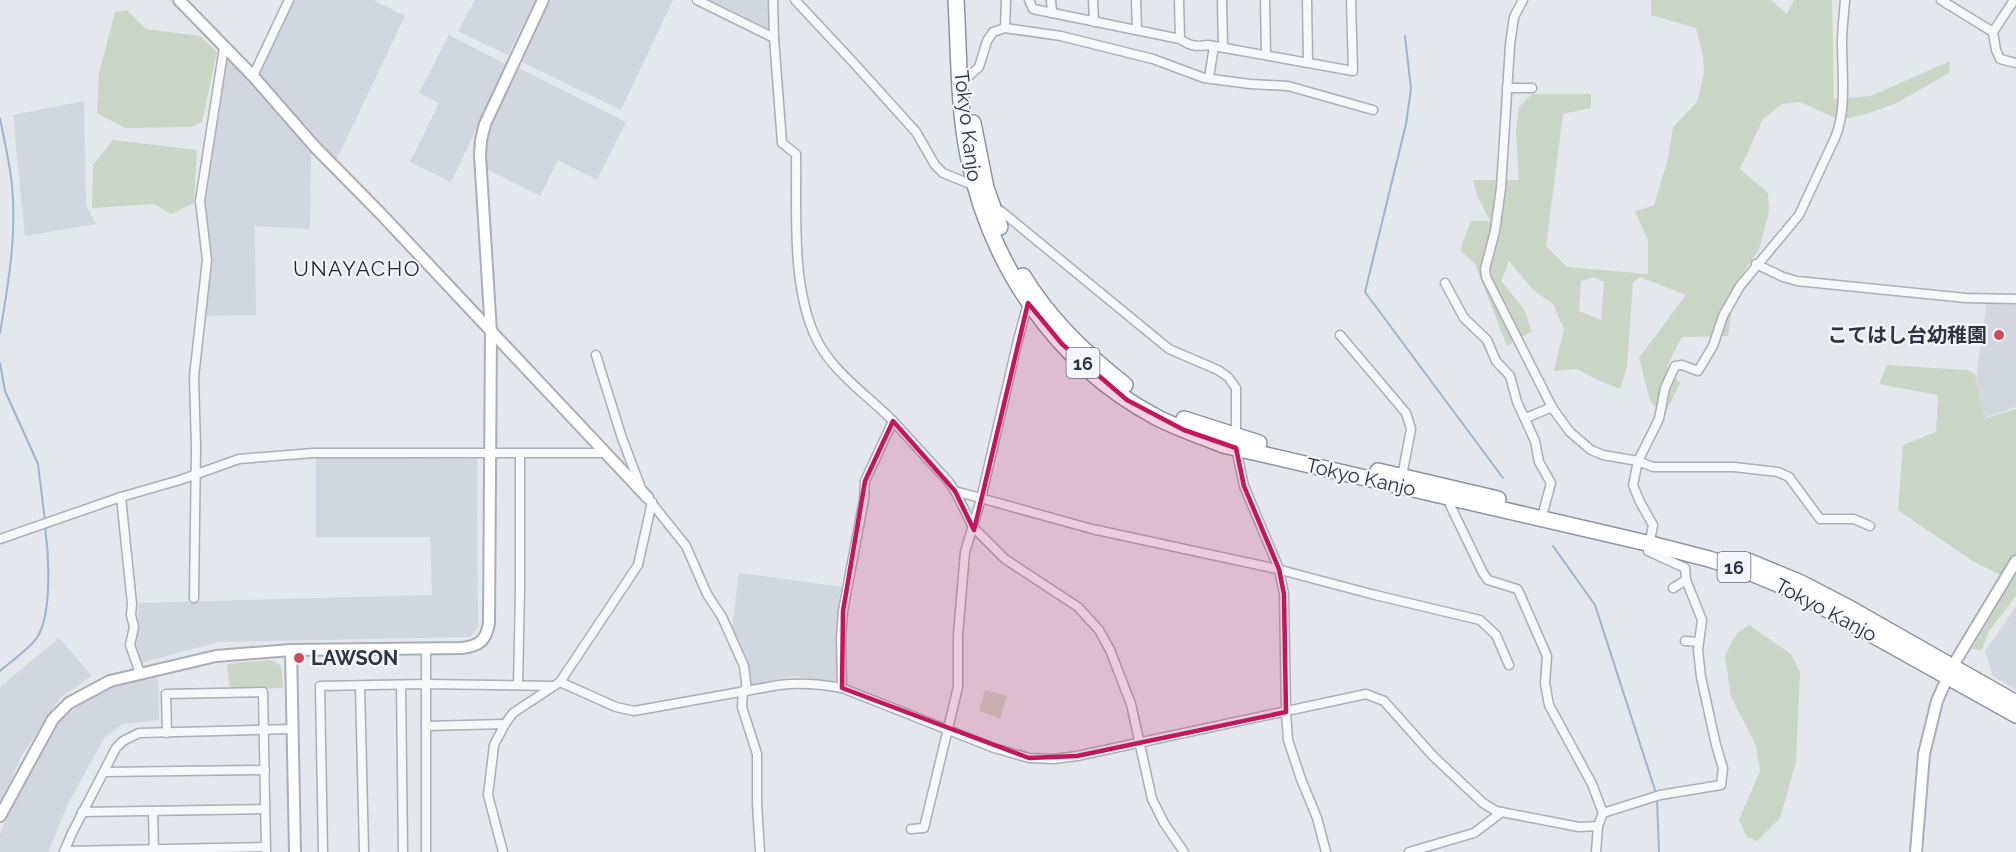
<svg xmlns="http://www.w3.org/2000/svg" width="2016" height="852" font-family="Raleway,'Noto Sans JP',sans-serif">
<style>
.built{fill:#d2d6de}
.green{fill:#c9d6c5;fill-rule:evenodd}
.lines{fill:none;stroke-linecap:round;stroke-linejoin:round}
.stream{stroke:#9fb4cc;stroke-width:2}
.street-casing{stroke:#a9aeb7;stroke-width:11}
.secondary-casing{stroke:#a9aeb7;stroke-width:14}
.highway-casing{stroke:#8b94a3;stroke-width:18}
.street{stroke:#f7f8fa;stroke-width:8}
.secondary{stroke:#fff;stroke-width:10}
.highway{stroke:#fff;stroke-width:15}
.marked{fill:#c2185b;fill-opacity:0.2;stroke:#c2185b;stroke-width:4.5;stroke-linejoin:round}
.poi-dot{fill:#d1495b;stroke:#f4f6f9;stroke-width:2}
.labels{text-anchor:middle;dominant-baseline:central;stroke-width:4.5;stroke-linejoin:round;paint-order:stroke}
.shield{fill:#f4f6f9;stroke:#676e7b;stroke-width:1.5}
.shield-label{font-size:18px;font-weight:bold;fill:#2b3445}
.street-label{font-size:20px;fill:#2b3445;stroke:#f4f6f9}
.poi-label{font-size:20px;font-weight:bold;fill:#2b3445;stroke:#f4f6f9;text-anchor:end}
.neighbourhood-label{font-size:21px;letter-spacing:1.5px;fill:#1d2536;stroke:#f4f6f9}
</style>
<rect width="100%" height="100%" fill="#e4e7ec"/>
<g class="built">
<path d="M 292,0 L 373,0 L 405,16 L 336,161 L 256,74 Z"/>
<path d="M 475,0 L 535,0 L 508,55 L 458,31 Z"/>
<path d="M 551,0 L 673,0 L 621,110 L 522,62 Z"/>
<path d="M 704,0 L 769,0 L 769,32 Z"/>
<path d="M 449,35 L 507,65 L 451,182 L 410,162 L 439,103 L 419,93 Z"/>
<path d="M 226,54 L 311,148 L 310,229 L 255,226 L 256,315 L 204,316 L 211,261 L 203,201 L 221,101 Z"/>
<path d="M 515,66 L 626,122 L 597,180 L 558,160 L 540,196 L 485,168 L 484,143 L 489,125 Z"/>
<path d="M 84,101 L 86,205 L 96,224 L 25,236 L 13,115 Z"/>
<path d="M 2016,301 L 2016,407 L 1975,421 L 1977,369 L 1987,302 Z"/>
<path d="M 316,457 L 477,459 L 478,627 L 470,637 L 218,642 L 141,663 L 136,644 L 139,603 L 432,595 L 430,537 L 316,537 Z"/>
<path d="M 739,573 L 844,587 L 836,682 L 794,676 L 750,685 L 749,663 L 732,627 Z"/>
<path d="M 2016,607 L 2016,690 L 1993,676 L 1985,651 Z"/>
<path d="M 59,638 L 92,676 L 60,698 L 21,757 L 0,805 L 0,687 Z"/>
<path d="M 158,674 L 159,720 L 123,724 L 104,738 L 68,804 L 48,852 L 0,852 L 0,835 L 7,815 L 57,724 L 80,704 L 116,686 Z"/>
</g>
<g class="green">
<path d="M 1651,0 L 1771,0 L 1787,14 L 1794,0 L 1832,0 L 1834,99 L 1871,96 L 1950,61 L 1949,73 L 1897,103 L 1866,114 L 1840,120 L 1800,102 L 1782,104 L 1763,119 L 1740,169 L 1768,193 L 1769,212 L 1759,249 L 1735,285 L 1728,336 L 1682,337 L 1667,366 L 1680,383 L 1664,416 L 1650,401 L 1639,358 L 1686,295 L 1640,277 L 1633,283 L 1627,367 L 1620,389 L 1598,380 L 1577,369 L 1554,371 L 1564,329 L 1553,304 L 1533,290 L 1509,261 L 1501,281 L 1524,309 L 1532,331 L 1507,346 L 1475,264 L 1460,250 L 1471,221 L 1490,221 L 1477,195 L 1473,180 L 1519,180 L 1516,132 L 1519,107 L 1532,94 L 1591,94 L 1591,108 L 1563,114 L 1546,246 L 1567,267 L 1648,274 L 1648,240 L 1635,212 L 1654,205 L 1668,159 L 1673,127 L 1697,102 L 1704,74 L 1703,56 L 1696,28 L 1651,15 ZM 1594,277 L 1604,282 L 1601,320 L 1579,311 L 1581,281 Z"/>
<path d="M 127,10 L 146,29 L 200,36 L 217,52 L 202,122 L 191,127 L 125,128 L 97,113 L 99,73 L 115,12 Z"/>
<path d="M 113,140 L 197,150 L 194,203 L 171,214 L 154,204 L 92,208 L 93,165 Z"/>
<path d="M 1887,365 L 1967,370 L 1975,374 L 1983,419 L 2016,409 L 2016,596 L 1989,631 L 1982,650 L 1972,649 L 2012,581 L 1971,560 L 1898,510 L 1903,445 L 1936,432 L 1938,395 L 1879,384 Z"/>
<path d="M 1749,625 L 1791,654 L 1800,672 L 1796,762 L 1780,818 L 1757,841 L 1747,837 L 1739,820 L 1760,771 L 1756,745 L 1731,697 L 1725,655 L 1737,633 Z"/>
<path d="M 270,660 L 280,665 L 282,671 L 283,688 L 230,690 L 227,664 Z"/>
<path d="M 985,690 L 1007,696 L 1000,718 L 979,711 Z"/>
</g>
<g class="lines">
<g class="stream">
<path d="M 1405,36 L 1411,89 L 1406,124 L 1365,292 L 1503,478"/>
<path d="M 0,118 C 4,140 10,163 12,186 C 17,236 8,285 0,333"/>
<path d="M 0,363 L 5,391 L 38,464 L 45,521"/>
<path d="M 1553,546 L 1595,605 L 1656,793"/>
<path d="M 0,671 C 10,662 31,648 38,636 C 52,612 49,555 45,526"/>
<path d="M 1657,799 L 1659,852"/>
</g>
<defs>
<g id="street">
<path d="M 697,0 L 774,38"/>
<path d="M 773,0 L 774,38 L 782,143 L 796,154 C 797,210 791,284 815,336 C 830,370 866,394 892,420 C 911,440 929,461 948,481 L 955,491 L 973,527 L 1005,559 L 1078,607 L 1099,630 L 1110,650 L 1131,704 L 1152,799 L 1164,823 L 1184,852"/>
<path d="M 795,0 L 852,61 L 916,132 L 935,165 L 943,173 L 975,186"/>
<path d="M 1029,0 L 1033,9 L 1180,39 C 1190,46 1196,47 1208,45 L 1353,71 L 1351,0"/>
<path d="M 1051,0 L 1052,13"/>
<path d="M 1093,0 L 1094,22"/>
<path d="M 1136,0 L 1137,30"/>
<path d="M 1179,0 L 1180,39"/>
<path d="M 1222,0 L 1223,47"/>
<path d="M 1265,0 L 1266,55"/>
<path d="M 1307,0 L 1308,62"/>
<path d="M 1523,0 L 1514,17 L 1510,45 L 1501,188 L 1495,231 L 1485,269 L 1486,277 L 1553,409 L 1570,432 L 1591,450 L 1603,455 L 1638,461 L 1653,467 L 1734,467 L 1778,472 L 1789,477 L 1820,519 L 1854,519 L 1870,526"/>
<path d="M 1941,0 L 1993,32"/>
<path d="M 2014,0 L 1993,32 L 1996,50 L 2000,59 L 2016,63"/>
<path d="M 1005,28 L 1006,0"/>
<path d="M 970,75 L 979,67 L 987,41 L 993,32 L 1005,28 L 1061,36 L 1153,59 L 1204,78 L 1250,84 L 1288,86 L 1373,110"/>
<path d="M 253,76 L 289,0"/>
<path d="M 1209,78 L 1214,46"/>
<path d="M 1507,88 L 1532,88"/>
<path d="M 994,211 L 1001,211 L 1169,349 L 1218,370 L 1228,377 L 1236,388 L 1236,448 L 1244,486 L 1279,569 L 1284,594 L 1286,712 L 1288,740 L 1301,779 L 1317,818 L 1326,852"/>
<path d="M 1756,264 L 1783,277 L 1797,281 L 1966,298 L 2016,299"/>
<path d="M 1445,283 L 1464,318 L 1487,340 L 1496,361 L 1510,376 L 1517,402 L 1535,441 L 1539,462 L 1551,483 L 1544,509"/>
<path d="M 1340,335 L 1406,413 L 1411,429 L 1402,476"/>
<path d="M 596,355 L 622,438 L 641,488"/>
<path d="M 1526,418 L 1552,407"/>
<path d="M 955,491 L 1092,529 L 1277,569 L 1371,594 L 1480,620 L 1496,635 L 1509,665"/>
<path d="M 1452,496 L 1450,505 L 1483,573 L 1488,580 L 1517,589 L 1519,592 L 1547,656 L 1545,683 L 1549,705 L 1592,784 L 1603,813 L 1598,826 L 1596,852"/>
<path d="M 121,497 L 132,604 L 131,615 L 134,627 L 130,645 L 140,673"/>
<path d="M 650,501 L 686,546 L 707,594 L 722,617 L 744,666 L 747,691"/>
<path d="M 0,539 L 121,497 L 180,480 L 239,459 L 313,453 L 606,453"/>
<path d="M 1673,588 L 1686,580 L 1685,568 L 1648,551 L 1653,525 L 1640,502 L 1633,485 L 1638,461 L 1659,419 L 1665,388 L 1675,366 L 1682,365 L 1698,371 L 1713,346 L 1723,316 L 1740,286 L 1799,215 L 1835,138 C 1847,110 1842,73 1842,43 C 1842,29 1844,14 1845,0"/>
<path d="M 194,598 L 196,447 L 194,377 L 207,260 L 200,201 L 224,47"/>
<path d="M 1685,641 L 1698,642"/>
<path d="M 426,648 L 426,852"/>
<path d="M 560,682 L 616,707 L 634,711 L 779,685 C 801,682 820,684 842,688 L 994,748 L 1029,758 L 1054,759 L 1077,756 L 1366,694 L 1384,701 L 1433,756 L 1483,803 L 1496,811 L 1579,827 L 1598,826"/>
<path d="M 401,685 L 403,852"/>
<path d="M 518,685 L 520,590 L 520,454"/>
<path d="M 360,686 L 364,852"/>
<path d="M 842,688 L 841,638 L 843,611 L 864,499 L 865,481 L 893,421"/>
<path d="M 743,691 L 742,707 L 757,754 L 757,803 L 760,852"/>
<path d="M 426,726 L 505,724"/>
<path d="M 167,733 L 166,694 L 263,692 L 266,852"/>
<path d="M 104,772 L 265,770"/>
<path d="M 153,811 L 154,852"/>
<path d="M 82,812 L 265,809"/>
<path d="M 1603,813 L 1660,795 L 1721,785 L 1723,768 L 1716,745 L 1701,677 L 1698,650 L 1702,620 L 1686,580"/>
<path d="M 911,829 L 924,828 L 958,687 L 958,635 L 965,552 L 981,499 L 1018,340 L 1028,303"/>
<path d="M 64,851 L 266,847"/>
<path d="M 64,852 L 72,833 L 116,748 L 123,741 L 139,733 L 292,729"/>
<path d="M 323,852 L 320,686 L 426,684 L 553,686"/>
<path d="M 503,852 L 488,795 L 494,745 L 505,724 L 513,713 L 560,682 L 638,565 L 652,502"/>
<path d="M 1409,852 L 1474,833 L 1502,812"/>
</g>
<g id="secondary">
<path d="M 179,0 L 253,76 L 315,147 L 381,214 L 648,498"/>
<path d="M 291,650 L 295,852"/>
<path d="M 0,816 L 53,719 L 69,703 L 110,681 L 216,656 L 291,650 L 462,648 C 479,646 486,641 489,623 L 491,332 L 480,155 L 481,140 L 485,124 L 543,0"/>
<path d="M 1916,852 L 1924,754 L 1937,701 L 1952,667 L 2016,561"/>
</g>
<g id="highway">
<path d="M 956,0 C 959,50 958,105 968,155 C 989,264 1056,364 1156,417 C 1177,428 1201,436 1223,445 L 1651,544 L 1709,559 L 1744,570 L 1792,590 L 2016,715"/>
<path d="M 973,123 L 986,188 L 1000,227"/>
<path d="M 1023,276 C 1049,319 1085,354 1125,385"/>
<path d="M 1184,419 L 1259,443"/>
<path d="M 1378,471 L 1498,499"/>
<path d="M 1748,561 L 1801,583 L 1851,609 L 2016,703"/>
</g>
</defs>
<use href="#street" class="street-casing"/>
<use href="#secondary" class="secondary-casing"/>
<use href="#highway" class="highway-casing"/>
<use href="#street" class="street"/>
<use href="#secondary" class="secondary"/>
<use href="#highway" class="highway"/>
</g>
<path class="marked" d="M 1028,303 L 1062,344 L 1127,400 L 1184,430 L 1236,448 L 1244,486 L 1279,569 L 1284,594 L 1286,712 L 1077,756 L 1029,758 L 842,688 L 843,611 L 865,481 L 893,421 L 955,491 L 974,530 Z"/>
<g class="poi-dot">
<circle cx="1999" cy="335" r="6"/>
<circle cx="299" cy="658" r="6"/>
</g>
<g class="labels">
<g class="shield">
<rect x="1066.5" y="348" width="33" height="30" rx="4.5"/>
<rect x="1717.5" y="552" width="33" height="30" rx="4.5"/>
</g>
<g class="shield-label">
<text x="1083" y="363">16</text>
<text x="1734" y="567">16</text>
</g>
<g class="street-label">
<text transform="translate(968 126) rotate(83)">Tokyo Kanjo</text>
<text transform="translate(1361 477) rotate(13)">Tokyo Kanjo</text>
<text transform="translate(1826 610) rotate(28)">Tokyo Kanjo</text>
</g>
<g class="poi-label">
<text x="1987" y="335">こてはし台幼稚園</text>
<text x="311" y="658" text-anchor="start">LAWSON</text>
</g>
<g class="neighbourhood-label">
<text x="357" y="268">UNAYACHO</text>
</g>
</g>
</svg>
